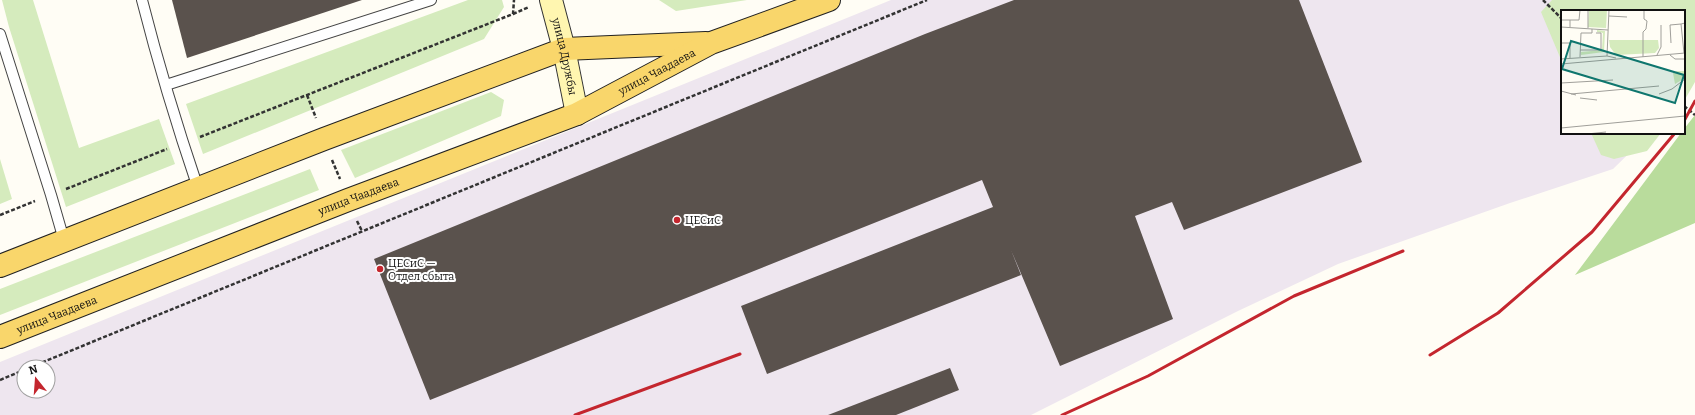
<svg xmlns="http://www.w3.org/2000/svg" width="1695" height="415" font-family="Bitter,serif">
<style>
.industrial{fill:#eee6ef;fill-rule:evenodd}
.green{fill:#d5ebbd}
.forest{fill:#b9dc9c}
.building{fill:#5a524d}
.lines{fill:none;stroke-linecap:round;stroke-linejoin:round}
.service-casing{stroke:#444;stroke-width:12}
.secondary-casing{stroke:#333;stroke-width:24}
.primary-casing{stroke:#222;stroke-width:24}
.path{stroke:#333;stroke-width:2.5;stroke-dasharray:4 2;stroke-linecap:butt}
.service{stroke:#fff;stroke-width:10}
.secondary{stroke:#fff6b0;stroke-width:22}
.primary{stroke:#f9d66b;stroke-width:22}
.rail{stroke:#c4262e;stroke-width:3}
.poi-dot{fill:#c4262e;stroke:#fff;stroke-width:1.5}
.labels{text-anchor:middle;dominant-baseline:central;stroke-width:4;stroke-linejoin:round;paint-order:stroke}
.street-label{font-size:11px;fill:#111;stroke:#fff}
.poi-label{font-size:11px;fill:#111;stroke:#fff;text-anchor:start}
.inset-road{fill:none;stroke:#a09f9a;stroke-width:1}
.view{fill:#0f766e;fill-opacity:0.15;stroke:#0f766e;stroke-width:2}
.inset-edge{fill:none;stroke:#111;stroke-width:2}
</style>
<rect width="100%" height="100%" fill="#fffdf5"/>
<path class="industrial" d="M 891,0 L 1695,0 L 1684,11 L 1562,11 L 1562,133 L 1650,133 L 1613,169 L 1510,203 L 1338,264 L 1238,311 L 1031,415 L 0,415 L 0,362 ZM 24,367 L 48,367 L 48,391 L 24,391 Z"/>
<g class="green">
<path d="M 2,0 L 33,0 L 79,148 L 159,119 L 175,164 L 66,207 L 9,27 Z"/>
<path d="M 468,0 L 502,0 L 504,7 L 484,39 L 203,154 L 186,104 Z"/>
<path d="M 659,0 L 747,0 L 676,11 Z"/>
<path d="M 1552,0 L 1695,0 L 1695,82 L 1684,101 L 1684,11 L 1562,11 L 1562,62 L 1541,12 Z"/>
<path d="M 491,92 L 504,100 L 501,116 L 355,178 L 341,150 Z"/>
<path d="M 1591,133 L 1661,133 L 1647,151 L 1614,159 L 1601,155 Z"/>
<path d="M 0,159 L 12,199 L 0,204 Z"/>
<path d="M 310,169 L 319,190 L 0,315 L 0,289 Z"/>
</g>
<path class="forest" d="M 1695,115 L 1695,223 L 1575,275 L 1681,133 L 1684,133 L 1684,129 Z"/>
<g class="building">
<path d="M 172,0 L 362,0 L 187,58 Z"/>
<path d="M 1014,0 L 1299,0 L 1362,162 L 1184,230 L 1172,202 L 1135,216 L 1173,319 L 1060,366 L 1011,250 L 1021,275 L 767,374 L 741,306 L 993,207 L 982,180 L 430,400 L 374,259 L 925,34 Z"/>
<path d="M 950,368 L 959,390 L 896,415 L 828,415 Z"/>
</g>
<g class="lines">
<defs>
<g id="service">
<path d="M 142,0 C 158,63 177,126 198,188"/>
<path d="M 0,34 L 51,195 L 64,240"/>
<path d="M 166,85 L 431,0"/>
</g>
<g id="secondary">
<path id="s1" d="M 551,0 L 564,49 L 577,114"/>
</g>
<g id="primary">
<path d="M 0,266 L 324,139 L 564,49 L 706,43"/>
<path id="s2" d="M 0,337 L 348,200 L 577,114 L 711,43 L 829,0"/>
</g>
</defs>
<use href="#service" class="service-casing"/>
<use href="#secondary" class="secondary-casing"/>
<use href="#primary" class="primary-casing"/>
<g class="path">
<path d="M 1543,0 L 1562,19"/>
<path d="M 513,14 L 529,7"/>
<path d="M 307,95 L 316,118"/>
<path d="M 1684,106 L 1695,115"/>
<path d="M 200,137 L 513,14 L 514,0"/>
<path d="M 332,160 L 340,179"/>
<path d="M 66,189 L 167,149"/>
<path d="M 0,215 L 35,201"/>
<path d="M 357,221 L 362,231"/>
<path d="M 31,367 L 927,0"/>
<path d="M 0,380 L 24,370"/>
</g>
<use href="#service" class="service"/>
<use href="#secondary" class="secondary"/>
<use href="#primary" class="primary"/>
<g class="rail">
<path d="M 1684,121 L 1695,101"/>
<path d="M 1430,355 L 1498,313 L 1592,232 L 1675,133"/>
<path d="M 575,415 L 740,354"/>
<path d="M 1062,415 L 1148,376 L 1294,296 L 1403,251"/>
</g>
</g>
<g class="poi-dot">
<circle cx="677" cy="220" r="4"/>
<circle cx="380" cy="269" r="4"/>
</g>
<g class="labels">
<g class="street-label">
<text stroke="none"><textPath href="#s1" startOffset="58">улица Дружбы</textPath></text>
<text stroke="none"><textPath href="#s2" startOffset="709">улица Чаадаева</textPath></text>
<text stroke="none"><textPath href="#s2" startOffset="385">улица Чаадаева</textPath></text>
<text stroke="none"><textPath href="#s2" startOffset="61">улица Чаадаева</textPath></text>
</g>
<g class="poi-label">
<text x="685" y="220">ЦЕСиС</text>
<text x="388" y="263">ЦЕСиС —<tspan x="388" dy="13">Отдел сбыта</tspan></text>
</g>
</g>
<g transform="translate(1561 10)">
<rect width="124" height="124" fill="#fffdf5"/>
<path d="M 28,0 L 46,0 L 45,18 L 27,17 ZM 36,20 L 44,21 L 43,42 L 20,45 L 20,42 L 41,40 L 42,23 L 36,22 ZM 48,30 L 97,30 L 98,38 L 94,43 L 55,45 L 49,37 ZM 116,61 L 124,61 L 124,68 L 114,74 L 112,63 Z" fill="#d5ebbd"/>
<path class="inset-road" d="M 48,6 L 66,7M 0,10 L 9,10 L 9,17M 9,10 L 18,10 L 19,0M 0,17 L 47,20M 27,18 L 27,0M 0,33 L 9,33 L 9,48M 110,33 L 109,15 L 120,14M 19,40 L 40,40 L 40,23 L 35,23M 123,43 L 120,14 L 124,13M 96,45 L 100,37 L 100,15M 109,45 L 114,49 L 124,49M 46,46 L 48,0M 19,47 L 20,23 L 31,23 L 31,19M 82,47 L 82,22 L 85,19 L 86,11 L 83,9 L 83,0M 0,49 L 46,46 L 55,48M 0,54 L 124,43M 0,73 L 52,70M 0,81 L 15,85M 10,84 L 98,76M 98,84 L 111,79 L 124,69M 19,88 L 36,90M 0,118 L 124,106M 26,124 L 45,122"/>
<path class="view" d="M 10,31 L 123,65 L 114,93 L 1,59 Z"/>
<rect width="124" height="124" class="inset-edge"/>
</g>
<g transform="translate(36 379) rotate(343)"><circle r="19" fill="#ffffff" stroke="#a0a0a0"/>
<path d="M0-3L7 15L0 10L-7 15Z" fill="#c4262e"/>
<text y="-6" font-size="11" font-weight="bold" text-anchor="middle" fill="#111111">N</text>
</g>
</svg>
